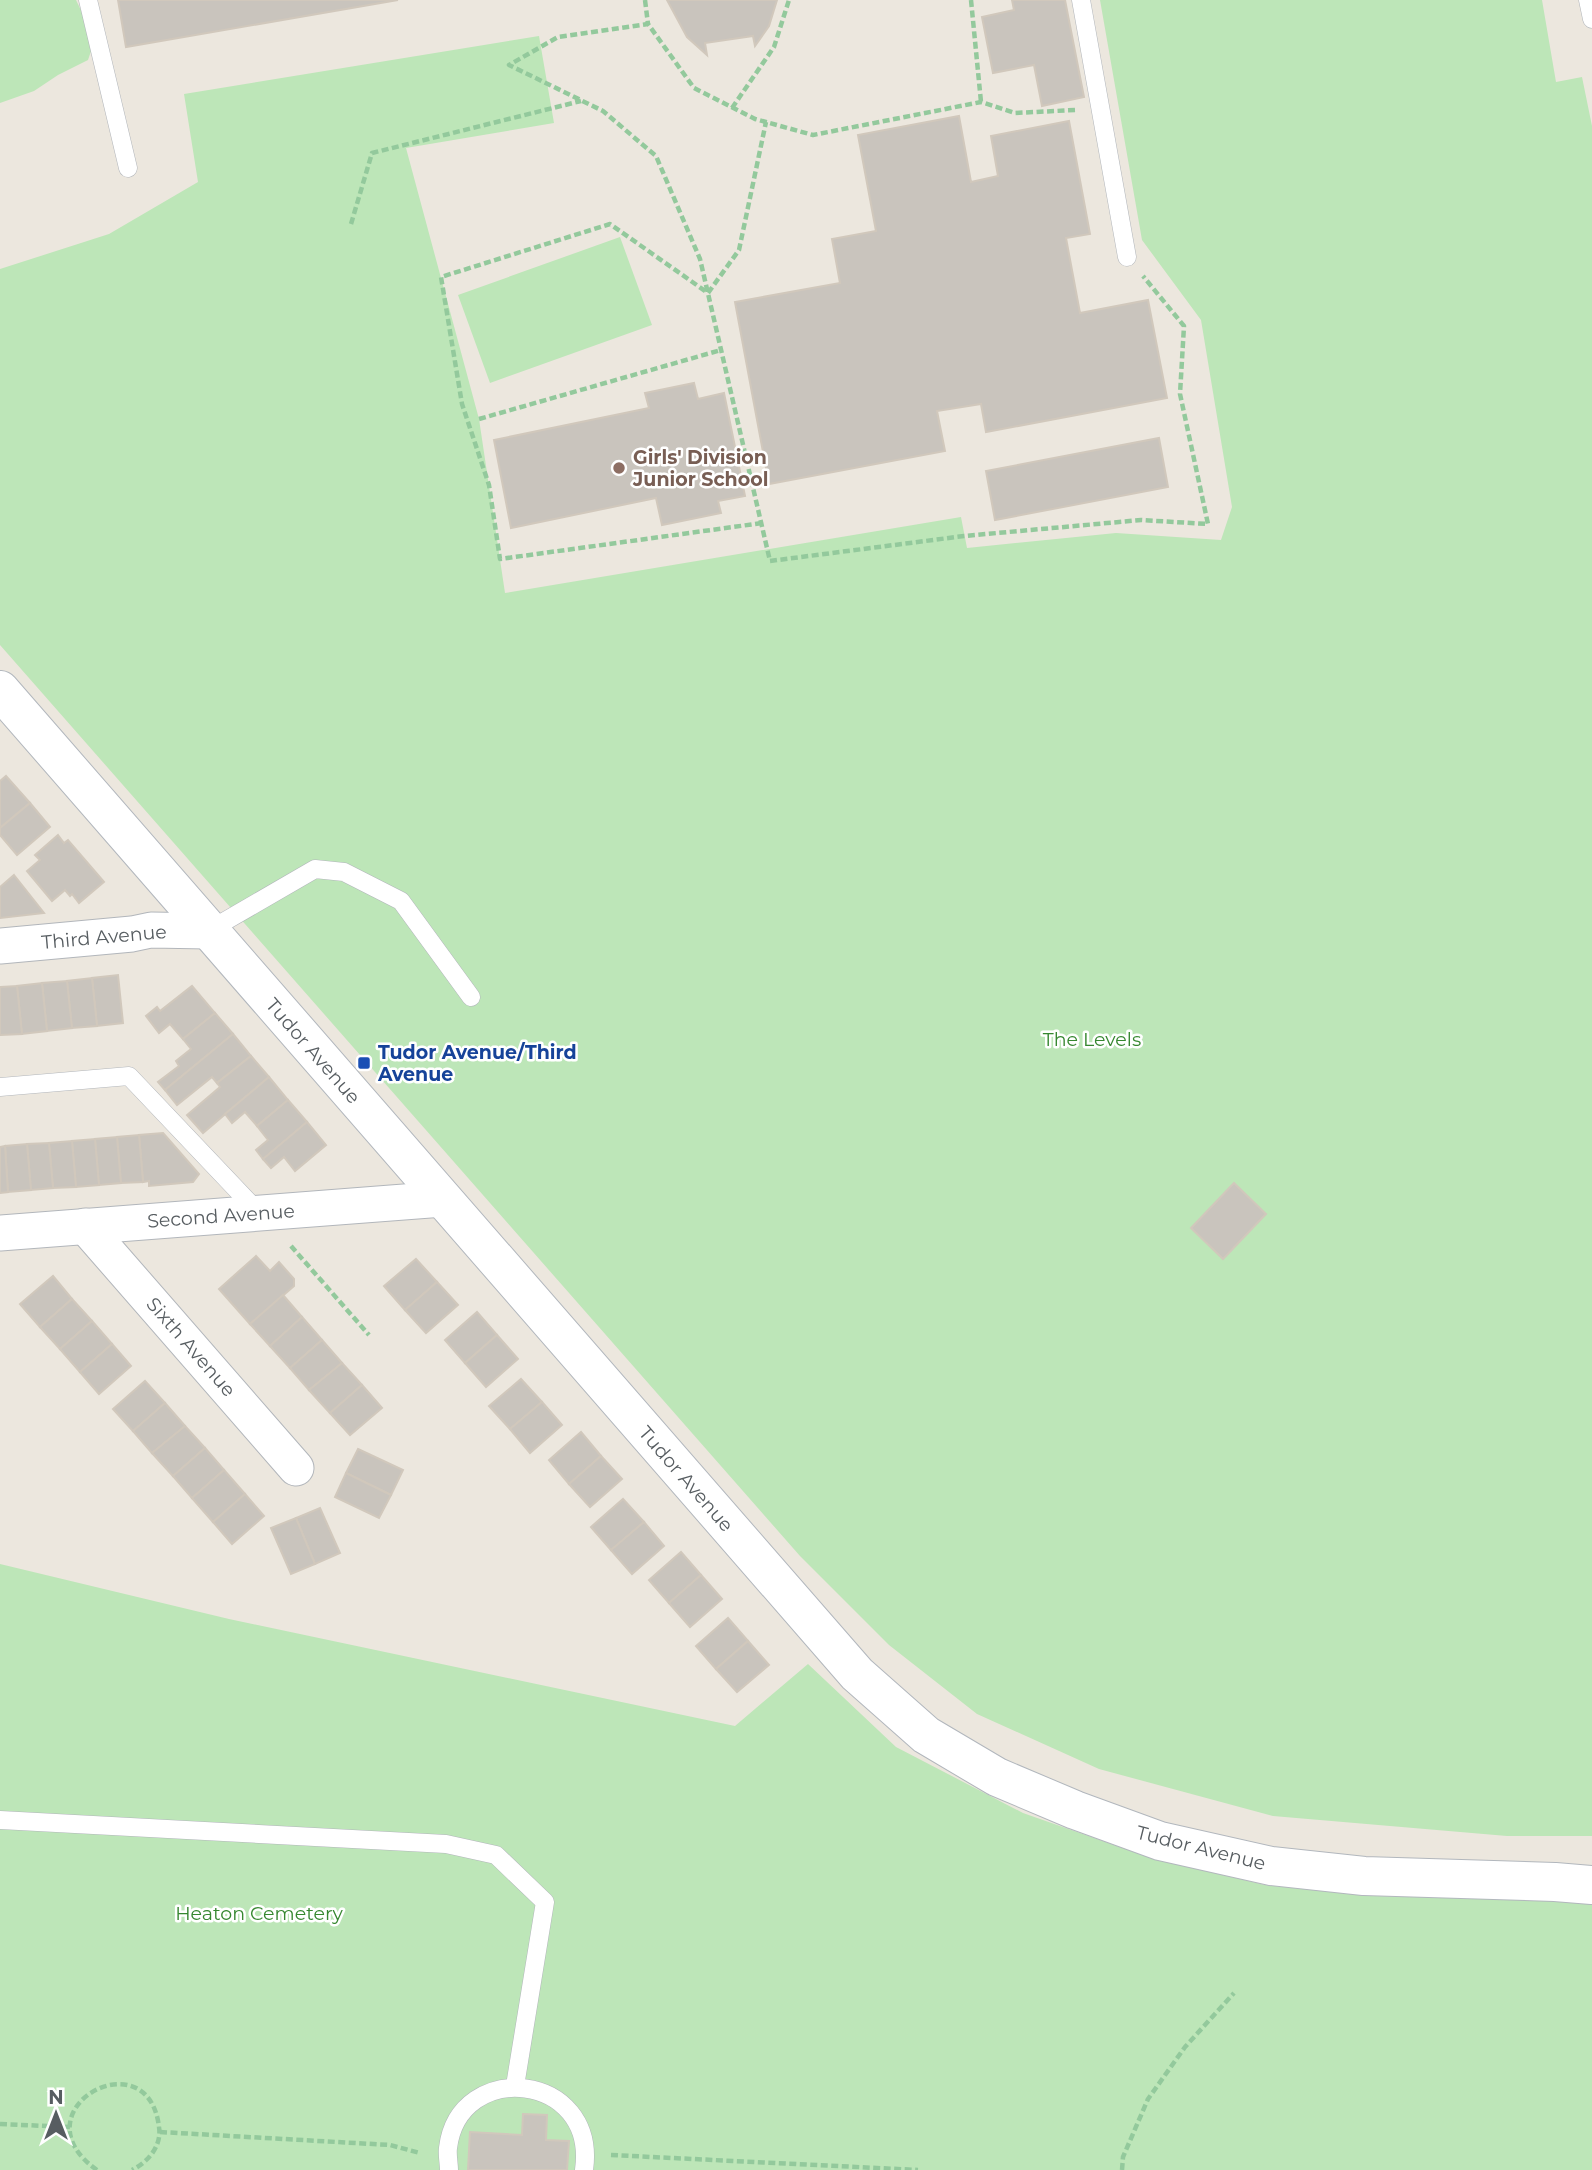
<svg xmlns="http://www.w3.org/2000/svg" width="1592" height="2170" font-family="Montserrat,sans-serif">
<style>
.green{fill:#bde6b8}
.building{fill:#c9c4bd;stroke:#d1c8bc;stroke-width:2}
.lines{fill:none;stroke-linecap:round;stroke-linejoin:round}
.service-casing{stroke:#b2b6bb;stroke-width:19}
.minor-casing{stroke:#b2b6bb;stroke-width:37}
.secondary-casing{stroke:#b2b7bd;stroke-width:40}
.path{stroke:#93c99c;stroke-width:4.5;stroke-dasharray:7 3.5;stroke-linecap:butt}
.service{stroke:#fff;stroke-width:18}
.minor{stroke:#fff;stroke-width:35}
.secondary{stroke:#fff;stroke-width:38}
.education-dot{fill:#8d6e63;stroke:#fff;stroke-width:2.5}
.transit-dot{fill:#1a4fb4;stroke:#fff;stroke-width:2.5}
.labels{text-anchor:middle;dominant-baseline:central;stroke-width:5;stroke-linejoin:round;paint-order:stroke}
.education-label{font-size:19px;font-weight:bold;fill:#785e54;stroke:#fff;text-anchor:start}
.street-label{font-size:19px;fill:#575d61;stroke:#fff}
.park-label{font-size:19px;fill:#368730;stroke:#fff}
.transit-label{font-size:19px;font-weight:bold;fill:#164399;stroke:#fff;text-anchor:start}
</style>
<rect width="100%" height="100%" fill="#ece7de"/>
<g class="green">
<path d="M 0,0 L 76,0 L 95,39 L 88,60 L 58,75 L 34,91 L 0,103 Z"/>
<path d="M 1100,0 L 1542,0 L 1556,82 L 1582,77 L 1592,126 L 1592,1836 L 1507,1836 L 1273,1816 L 1099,1769 L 977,1714 L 889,1645 L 800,1556 L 0,645 L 0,269 L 109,234 L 198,182 L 184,94 L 539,36 L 554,123 L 406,148 L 479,419 L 505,593 L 961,517 L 967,548 L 1116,533 L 1221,540 L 1232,507 L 1201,320 L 1142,240 Z"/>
<path d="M 620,237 L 652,325 L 490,383 L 458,295 Z"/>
<path d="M 0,1564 L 229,1619 L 735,1726 L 808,1664 L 896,1747 L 1023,1813 L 1151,1858 L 1265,1885 L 1370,1896 L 1544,1898 L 1592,1904 L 1592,2170 L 0,2170 Z"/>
</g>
<g class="building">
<path d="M 118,0 L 398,0 L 126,47 Z"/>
<path d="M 667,0 L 777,0 L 769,26 L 755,46 L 753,36 L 705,43 L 707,55 L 687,37 Z"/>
<path d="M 1012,0 L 1065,0 L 1084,97 L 1042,106 L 1034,65 L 993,73 L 982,17 L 1014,10 Z"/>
<path d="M 959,116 L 971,182 L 998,176 L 991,136 L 1069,121 L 1090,234 L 1066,238 L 1080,313 L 1148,300 L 1167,398 L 986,432 L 981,404 L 937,411 L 945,451 L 769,484 L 735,302 L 840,283 L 832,239 L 876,231 L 858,135 Z"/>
<path d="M 694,383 L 698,399 L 724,393 L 745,496 L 718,501 L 721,513 L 662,525 L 656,498 L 511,528 L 494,440 L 649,408 L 645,393 Z"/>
<path d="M 1159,438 L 1168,487 L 995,520 L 986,471 Z"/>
<path d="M 6,776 L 30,803 L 0,828 L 0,781 Z"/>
<path d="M 30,803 L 50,827 L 17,855 L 0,835 L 0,828 Z"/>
<path d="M 58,835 L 64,843 L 68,840 L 104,882 L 79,903 L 72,894 L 70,896 L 65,890 L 52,901 L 27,871 L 40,860 L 35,855 Z"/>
<path d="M 14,875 L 44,913 L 0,918 L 0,887 Z"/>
<path d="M 118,975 L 123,1023 L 97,1026 L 92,978 Z"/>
<path d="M 92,978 L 97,1026 L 72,1028 L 67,981 Z"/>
<path d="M 67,981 L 72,1028 L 47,1031 L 42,983 Z"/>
<path d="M 42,983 L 47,1031 L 22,1034 L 17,986 Z"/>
<path d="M 17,986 L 22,1034 L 0,1035 L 0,987 Z"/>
<path d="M 192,986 L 215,1013 L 183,1039 L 170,1024 L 159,1033 L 146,1016 L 157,1007 L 160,1011 Z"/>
<path d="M 215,1013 L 233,1034 L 165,1090 L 158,1082 L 179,1066 L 176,1061 L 191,1049 L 183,1039 Z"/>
<path d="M 233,1034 L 251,1056 L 217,1083 L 212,1077 L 177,1105 L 165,1090 Z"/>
<path d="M 251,1056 L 269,1077 L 203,1133 L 187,1115 L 220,1087 L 217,1083 Z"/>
<path d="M 269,1077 L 288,1100 L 257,1126 L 245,1112 L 232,1123 L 225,1114 Z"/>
<path d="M 288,1100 L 307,1122 L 263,1159 L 256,1150 L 268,1140 L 257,1126 Z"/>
<path d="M 307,1122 L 326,1145 L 295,1171 L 284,1157 L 271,1168 L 263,1159 Z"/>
<path d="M 163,1133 L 199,1174 L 193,1182 L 149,1186 L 149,1181 L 143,1182 L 139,1135 Z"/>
<path d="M 139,1135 L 143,1182 L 121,1183 L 117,1137 Z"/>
<path d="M 117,1137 L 121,1183 L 99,1185 L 95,1139 Z"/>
<path d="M 95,1139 L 99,1185 L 76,1187 L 72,1141 Z"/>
<path d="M 72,1141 L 76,1187 L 53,1188 L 49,1143 Z"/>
<path d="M 49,1143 L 53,1188 L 31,1190 L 27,1144 Z"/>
<path d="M 27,1144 L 31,1190 L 8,1192 L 5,1146 Z"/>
<path d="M 5,1146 L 8,1192 L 0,1193 L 0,1147 Z"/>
<path d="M 1234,1183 L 1266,1214 L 1223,1259 L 1191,1228 Z"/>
<path d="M 256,1256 L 270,1271 L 279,1262 L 294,1279 L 294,1286 L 250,1324 L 219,1289 Z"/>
<path d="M 416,1259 L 437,1282 L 405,1310 L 384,1286 Z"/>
<path d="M 53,1276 L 72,1299 L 40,1327 L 20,1304 Z"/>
<path d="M 437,1282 L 458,1305 L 426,1333 L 405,1310 Z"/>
<path d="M 283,1295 L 302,1317 L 270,1346 L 250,1324 Z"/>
<path d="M 72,1299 L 92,1321 L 60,1349 L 40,1327 Z"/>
<path d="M 477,1312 L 497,1335 L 465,1363 L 445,1340 Z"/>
<path d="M 302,1317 L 322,1340 L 290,1368 L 270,1346 Z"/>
<path d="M 92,1321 L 112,1344 L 80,1372 L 60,1349 Z"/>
<path d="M 497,1335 L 518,1359 L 486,1387 L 465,1363 Z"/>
<path d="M 322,1340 L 342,1363 L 309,1390 L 290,1368 Z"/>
<path d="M 112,1344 L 131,1366 L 99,1394 L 80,1372 Z"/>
<path d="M 342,1363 L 362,1385 L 330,1413 L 309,1390 Z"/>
<path d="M 521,1379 L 542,1402 L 510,1429 L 489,1406 Z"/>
<path d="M 145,1381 L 165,1403 L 133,1431 L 113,1409 Z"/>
<path d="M 362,1385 L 382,1408 L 350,1435 L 330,1413 Z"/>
<path d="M 542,1402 L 562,1425 L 530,1453 L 510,1429 Z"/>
<path d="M 165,1403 L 185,1426 L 152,1453 L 133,1431 Z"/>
<path d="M 185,1426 L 205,1448 L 173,1476 L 152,1453 Z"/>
<path d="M 581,1432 L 601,1456 L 569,1484 L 549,1460 Z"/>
<path d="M 205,1448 L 224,1470 L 192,1498 L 173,1476 Z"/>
<path d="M 358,1449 L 403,1470 L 391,1495 L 346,1473 Z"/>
<path d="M 601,1456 L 622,1479 L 590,1507 L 569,1484 Z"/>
<path d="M 224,1470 L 245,1494 L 213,1522 L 192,1498 Z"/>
<path d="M 346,1473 L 391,1495 L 379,1518 L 335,1497 Z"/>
<path d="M 245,1494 L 264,1516 L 232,1544 L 213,1522 Z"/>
<path d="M 623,1499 L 644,1522 L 611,1550 L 591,1527 Z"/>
<path d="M 320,1508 L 340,1553 L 315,1564 L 296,1518 Z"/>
<path d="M 296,1518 L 315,1564 L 291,1574 L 271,1528 Z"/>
<path d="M 644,1522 L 664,1546 L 632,1574 L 611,1550 Z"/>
<path d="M 681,1552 L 701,1575 L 669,1603 L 649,1580 Z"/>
<path d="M 701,1575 L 722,1599 L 690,1627 L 669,1603 Z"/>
<path d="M 728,1618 L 748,1641 L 716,1669 L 696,1646 Z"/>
<path d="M 748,1641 L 769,1665 L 737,1692 L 716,1669 Z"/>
<path d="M 523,2114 L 547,2115 L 546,2140 L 569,2141 L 567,2170 L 468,2170 L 470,2132 L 522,2135 Z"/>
</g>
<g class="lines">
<defs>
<g id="service">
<path d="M 88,0 L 128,168"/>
<path d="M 1081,0 L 1127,257"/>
<path d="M 1588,0 L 1592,19"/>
<path d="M 208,931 L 315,869 L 344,872 L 401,901 L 471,997"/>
<path d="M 0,1087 L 129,1076 L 259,1213"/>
<path d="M 0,1820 L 446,1844 L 496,1855 L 545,1902 L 515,2086"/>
<path d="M 449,2170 C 449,2163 447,2155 448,2148 C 459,2058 598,2072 584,2170"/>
</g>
<g id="minor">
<path d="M 0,946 L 132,934 L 151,930 L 208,931"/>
<path d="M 85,1226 L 296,1468"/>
<path d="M 0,1233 L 443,1199"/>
</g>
<path id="secondary" d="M 0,690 L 857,1674 L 926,1735 L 997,1777 L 1075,1810 L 1160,1841 L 1271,1866 L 1364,1876 L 1555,1882 L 1592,1885"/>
</defs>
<use href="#service" class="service-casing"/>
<use href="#minor" class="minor-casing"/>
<use href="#secondary" class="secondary-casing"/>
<g class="path">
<path d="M 645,0 L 648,24"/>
<path d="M 971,0 L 981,102"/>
<path d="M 732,108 L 774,47 L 789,0"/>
<path d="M 1075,110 L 1015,113 L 981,102 L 813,135 L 755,119 L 694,88 L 648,24 L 558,37 L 509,65 L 603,111 L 656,156 L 700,259 L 770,561 L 964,536 L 1141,520 L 1208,524 L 1180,394 L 1184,326 L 1143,276"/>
<path d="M 351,224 L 372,153 L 581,101"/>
<path d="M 479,419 L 721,350"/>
<path d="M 762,523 L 500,559 L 489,485 L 462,404 L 441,277 L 610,224 L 708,293 L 739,250 L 766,122"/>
<path d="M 291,1246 L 369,1335"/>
<path d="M 0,2124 L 70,2127"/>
<path d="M 160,2132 L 390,2145 L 420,2153"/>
<path d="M 611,2155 L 918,2170"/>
<path d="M 97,2170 C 13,2111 148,2035 159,2127 C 162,2146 148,2162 132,2170"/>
<path d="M 1122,2170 L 1123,2157 L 1148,2099 L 1185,2047 L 1234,1993"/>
</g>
<use href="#service" class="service"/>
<use href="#minor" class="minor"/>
<use href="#secondary" class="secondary"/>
</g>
<circle class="education-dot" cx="619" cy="468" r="7"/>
<rect class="transit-dot" x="357" y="1056" width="14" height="14" rx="3.5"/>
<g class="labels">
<g class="education-label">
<text x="633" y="457">Girls' Division<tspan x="633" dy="22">Junior School</tspan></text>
</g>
<g class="street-label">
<text transform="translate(104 937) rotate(-5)">Third Avenue</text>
<text transform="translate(313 1051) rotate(49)">Tudor Avenue</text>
<text transform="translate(221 1216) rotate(-4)">Second Avenue</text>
<text transform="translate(191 1347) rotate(49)">Sixth Avenue</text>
<text transform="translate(686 1479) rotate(49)">Tudor Avenue</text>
<text transform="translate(1201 1848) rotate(14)">Tudor Avenue</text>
</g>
<g class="park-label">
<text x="1092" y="1039">The Levels</text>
<text x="259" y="1913">Heaton Cemetery</text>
</g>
<g class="transit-label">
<text x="378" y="1052">Tudor Avenue/Third<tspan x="378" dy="22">Avenue</tspan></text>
</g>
</g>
<g transform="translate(56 2114)" stroke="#ffffff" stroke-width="5" paint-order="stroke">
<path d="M0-5L12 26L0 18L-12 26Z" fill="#575d61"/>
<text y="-10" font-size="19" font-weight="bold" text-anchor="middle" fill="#575d61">N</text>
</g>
</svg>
